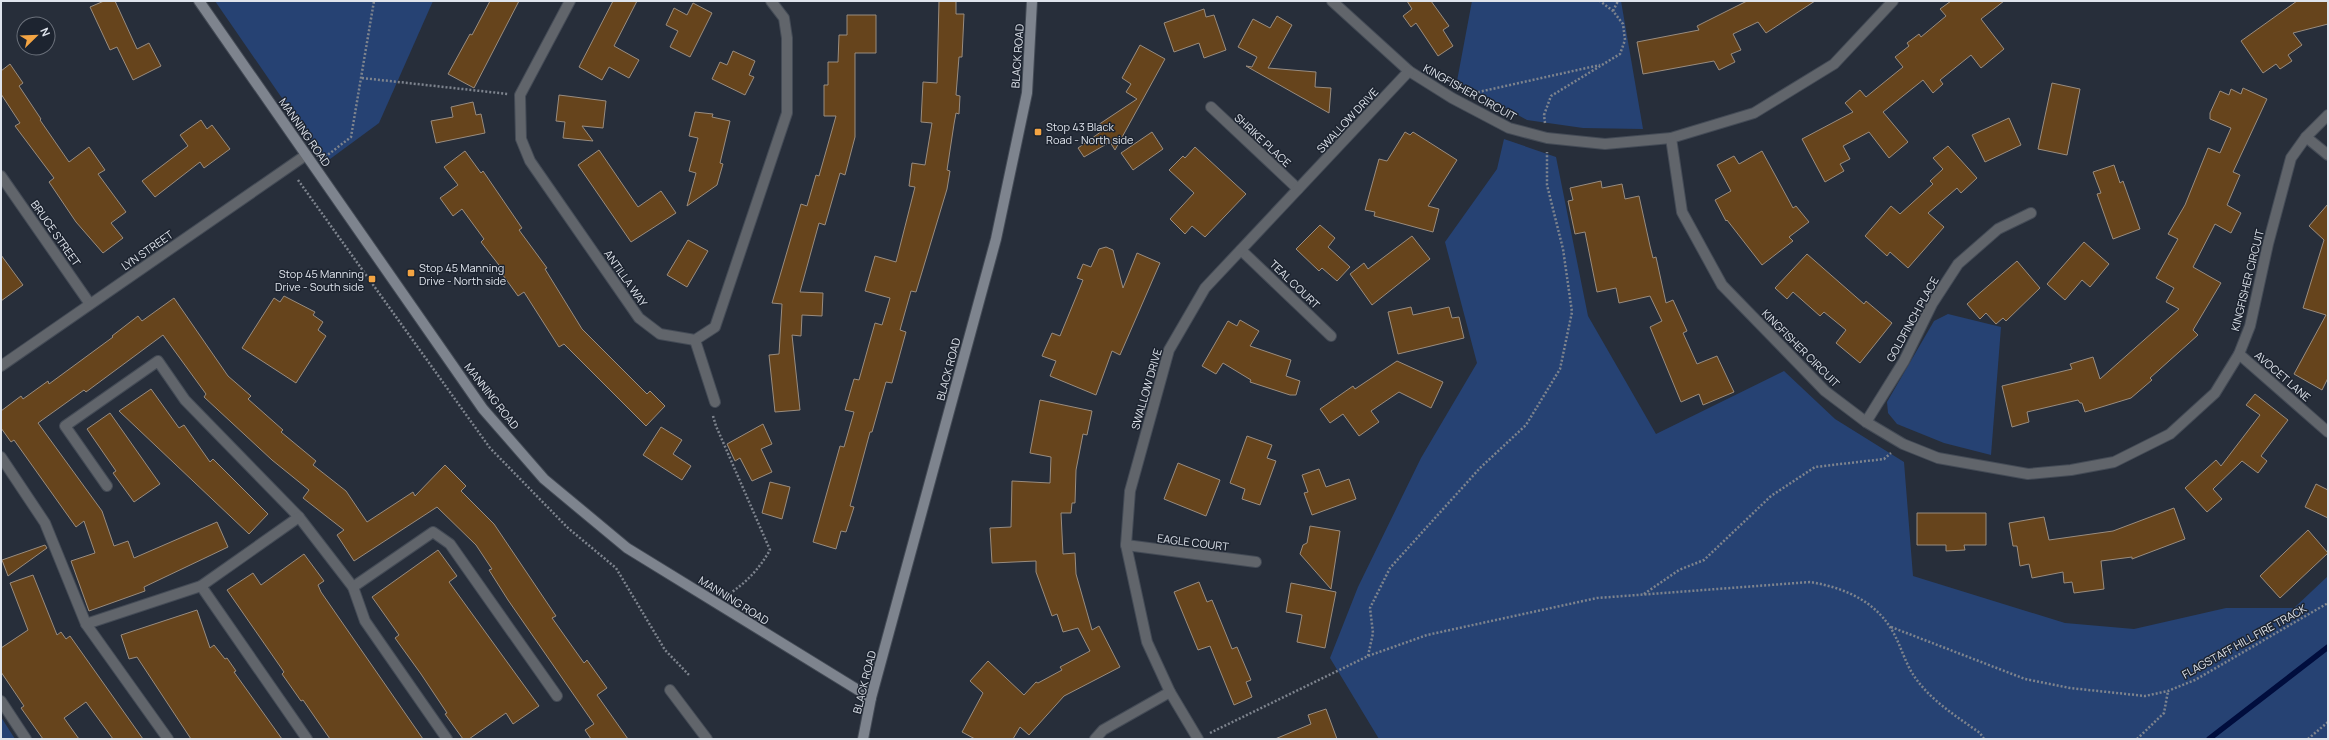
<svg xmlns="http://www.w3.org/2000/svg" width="2329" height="740" font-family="Manrope,sans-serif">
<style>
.green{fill:#264273}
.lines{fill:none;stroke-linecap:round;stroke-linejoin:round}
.stream{stroke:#000d3d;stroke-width:5.5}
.building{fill:#66441c;stroke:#998c7f}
.lane-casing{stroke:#444b56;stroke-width:12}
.street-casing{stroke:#444b56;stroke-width:12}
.secondary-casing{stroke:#444b56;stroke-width:12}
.path{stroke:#7e848e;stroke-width:2.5;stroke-dasharray:2 2;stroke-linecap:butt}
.lane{stroke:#61656b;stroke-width:10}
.street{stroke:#61656b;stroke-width:10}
.secondary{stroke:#7e848e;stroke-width:10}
.poi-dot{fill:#f3a443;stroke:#1d2430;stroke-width:1.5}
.labels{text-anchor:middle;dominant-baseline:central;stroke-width:3;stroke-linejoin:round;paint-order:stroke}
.street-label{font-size:11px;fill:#dfe4ec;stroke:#1d2430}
.poi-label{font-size:11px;fill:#dfe4ec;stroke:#1d2430;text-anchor:start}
</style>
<rect width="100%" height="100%" fill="#272e3a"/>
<g class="green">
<path d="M 215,1 L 433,1 L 379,123 L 326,162 Z"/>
<path d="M 1472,1 L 1621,1 L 1643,129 L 1583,128 L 1527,120 L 1457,81 Z"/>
<path d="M 1504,139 L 1556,157 L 1588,316 L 1656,434 L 1784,371 L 1835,419 L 1904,462 L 1913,576 L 2065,623 L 2134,629 L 2226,608 L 2294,608 L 2328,576 L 2328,739 L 1379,739 L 1330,658 L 1358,587 L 1421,458 L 1477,363 L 1445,242 L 1497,169 Z"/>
<path d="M 1948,314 L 2001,327 L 1991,455 L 1944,443 L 1897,424 L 1888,413 L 1887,402 L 1934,321 Z"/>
<path d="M 1,717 L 15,739 L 1,739 Z"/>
</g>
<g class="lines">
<path class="stream" d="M 2209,739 L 2328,647"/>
</g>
<g class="building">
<path d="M 104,1 L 115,1 L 137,49 L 149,43 L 161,66 L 133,80 L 117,47 L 110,50 L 90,7 Z"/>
<path d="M 490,1 L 519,1 L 474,88 L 448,74 L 470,34 L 472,35 Z"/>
<path d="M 613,1 L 637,1 L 614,46 L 639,60 L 629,78 L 609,67 L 602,80 L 579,67 Z"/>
<path d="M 939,1 L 956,1 L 956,14 L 964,14 L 962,57 L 959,57 L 956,95 L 960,96 L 959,114 L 956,113 L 954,124 L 947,170 L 950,171 L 947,189 L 916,292 L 911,291 L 900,330 L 906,332 L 892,383 L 886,382 L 872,432 L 870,432 L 850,506 L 854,507 L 846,532 L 841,531 L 836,549 L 813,542 L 840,446 L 844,447 L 854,412 L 845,410 L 854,379 L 859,380 L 875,323 L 882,325 L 890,298 L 865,291 L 875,256 L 896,262 L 915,187 L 909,186 L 912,163 L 925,165 L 932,123 L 921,122 L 923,82 L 937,83 Z"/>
<path d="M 1407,1 L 1431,1 L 1449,26 L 1443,30 L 1453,46 L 1438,56 L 1416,23 L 1411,27 L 1403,16 L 1412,9 Z"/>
<path d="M 1747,1 L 1815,1 L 1766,33 L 1758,22 L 1733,34 L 1741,50 L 1731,54 L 1735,62 L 1719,70 L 1714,61 L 1643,74 L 1637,42 L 1699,30 L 1697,26 Z"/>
<path d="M 1951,1 L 2004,1 L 1981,19 L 2004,49 L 1981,68 L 1971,55 L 1940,80 L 1943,84 L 1933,93 L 1923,80 L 1883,112 L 1908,142 L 1889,158 L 1869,132 L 1843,146 L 1850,159 L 1840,164 L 1844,171 L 1825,182 L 1802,139 L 1853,112 L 1845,103 L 1860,90 L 1866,97 L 1903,67 L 1895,57 L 1909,46 L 1907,43 L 1919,34 L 1921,37 L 1946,16 L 1940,9 Z"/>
<path d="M 2297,1 L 2328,1 L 2328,24 L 2293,33 L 2302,45 L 2288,55 L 2292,61 L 2280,69 L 2276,64 L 2263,73 L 2241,41 Z"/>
<path d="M 693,3 L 712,13 L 690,57 L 670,47 L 678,31 L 666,25 L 674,8 L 687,15 Z"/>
<path d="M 1204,9 L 1206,17 L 1214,15 L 1226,50 L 1204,58 L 1199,43 L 1174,52 L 1164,23 Z"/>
<path d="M 847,15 L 876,15 L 876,53 L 855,53 L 855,137 L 845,175 L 840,173 L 825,225 L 819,223 L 800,292 L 823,293 L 822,316 L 802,315 L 801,336 L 792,335 L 800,410 L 775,412 L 769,355 L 779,354 L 782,304 L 772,303 L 801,204 L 807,206 L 816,175 L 819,176 L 836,116 L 824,116 L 824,85 L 828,85 L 828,62 L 838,62 L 839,35 L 847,35 Z"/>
<path d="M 1277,16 L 1292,25 L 1268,68 L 1316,72 L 1315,87 L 1331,88 L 1329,113 L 1246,66 L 1252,67 L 1257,57 L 1238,47 L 1253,19 L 1270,28 Z"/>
<path d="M 1140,45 L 1165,59 L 1115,150 L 1110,142 L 1084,157 L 1078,148 L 1102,131 L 1098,125 L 1137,99 L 1126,92 L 1131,84 L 1122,78 Z"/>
<path d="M 733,51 L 755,61 L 749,75 L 754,77 L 745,95 L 712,79 L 720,62 L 727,65 Z"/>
<path d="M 10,64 L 23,83 L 19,86 L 41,119 L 40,120 L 69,162 L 89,147 L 105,170 L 98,174 L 126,212 L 111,223 L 123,238 L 103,253 L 76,222 L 49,182 L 54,178 L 15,126 L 20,123 L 1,94 L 1,71 Z"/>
<path d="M 2052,83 L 2080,89 L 2067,155 L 2038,149 Z"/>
<path d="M 2243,88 L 2267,99 L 2233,172 L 2240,175 L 2227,205 L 2241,213 L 2231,233 L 2215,224 L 2193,267 L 2221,283 L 2193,330 L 2198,335 L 2150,378 L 2152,380 L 2131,398 L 2085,412 L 2082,403 L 2080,403 L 2078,400 L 2027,412 L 2029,422 L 2012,427 L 2002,386 L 2072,369 L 2070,364 L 2093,357 L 2100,379 L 2179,309 L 2166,302 L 2174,288 L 2156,278 L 2178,239 L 2168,234 L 2185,205 L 2208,148 L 2220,153 L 2231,128 L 2210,119 L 2210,113 L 2220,91 L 2229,95 L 2231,89 L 2241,94 Z"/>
<path d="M 559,95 L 606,101 L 603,128 L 582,126 L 593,141 L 563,138 L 565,122 L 556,121 Z"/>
<path d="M 473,102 L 476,115 L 481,114 L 485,133 L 436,143 L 431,121 L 453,117 L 451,107 Z"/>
<path d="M 695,112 L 713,114 L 712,117 L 730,121 L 720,163 L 723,164 L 717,185 L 687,206 L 696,173 L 689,171 L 698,138 L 689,136 Z"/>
<path d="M 2009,118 L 2021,145 L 1985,162 L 1972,135 Z"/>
<path d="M 201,120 L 207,129 L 212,125 L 230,149 L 204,168 L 200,162 L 155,197 L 142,181 L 188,146 L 180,135 Z"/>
<path d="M 1152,132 L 1163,149 L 1133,170 L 1121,153 Z"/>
<path d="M 1405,132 L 1410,135 L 1413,132 L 1457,160 L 1428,206 L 1439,209 L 1433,232 L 1374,216 L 1375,212 L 1365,210 L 1379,159 L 1387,161 Z"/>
<path d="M 1948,146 L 1977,178 L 1961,193 L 1957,188 L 1928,213 L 1944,227 L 1908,268 L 1890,252 L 1887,256 L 1865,236 L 1891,206 L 1900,214 L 1933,184 L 1930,181 L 1943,169 L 1933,158 Z"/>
<path d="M 1195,147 L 1246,194 L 1205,237 L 1192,226 L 1185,234 L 1170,219 L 1194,193 L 1169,170 L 1183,156 L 1185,158 Z"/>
<path d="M 599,150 L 638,207 L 661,191 L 676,213 L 631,242 L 578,165 Z"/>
<path d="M 465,151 L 481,173 L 483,171 L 522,228 L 519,230 L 547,268 L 545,269 L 582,329 L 647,394 L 650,391 L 665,406 L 646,426 L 564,344 L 559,347 L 524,292 L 518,296 L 500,271 L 502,269 L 481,242 L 484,239 L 462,209 L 453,216 L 440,198 L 458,185 L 444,167 Z"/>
<path d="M 1762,151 L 1793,208 L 1796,206 L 1809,222 L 1789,237 L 1793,241 L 1762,265 L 1727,220 L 1726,221 L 1715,200 L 1731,191 L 1717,165 L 1734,156 L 1739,164 Z"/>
<path d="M 2114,165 L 2120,183 L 2123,181 L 2140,229 L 2113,239 L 2097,194 L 2101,193 L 2093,172 Z"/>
<path d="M 1601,181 L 1602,188 L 1622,184 L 1625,199 L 1639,196 L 1650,246 L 1653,258 L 1656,257 L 1666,303 L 1673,300 L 1687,331 L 1683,333 L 1697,364 L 1717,356 L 1734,392 L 1703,405 L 1699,394 L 1681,402 L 1650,327 L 1662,321 L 1650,296 L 1619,303 L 1616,288 L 1597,292 L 1585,232 L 1575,234 L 1568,201 L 1573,200 L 1570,188 Z"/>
<path d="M 2328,204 L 2328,378 L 2322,390 L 2294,374 L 2326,315 L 2303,308 L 2324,240 L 2309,226 Z"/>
<path d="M 1320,225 L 1335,238 L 1328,247 L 1350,267 L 1337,281 L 1322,268 L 1319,271 L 1296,249 Z"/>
<path d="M 1412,236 L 1430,259 L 1372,305 L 1350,274 L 1364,263 L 1368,269 Z"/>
<path d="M 688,240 L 708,251 L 687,287 L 667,275 Z"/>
<path d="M 2084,242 L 2109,264 L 2090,287 L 2082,280 L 2065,300 L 2047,284 Z"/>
<path d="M 1106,247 L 1113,250 L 1123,288 L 1137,253 L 1160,263 L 1120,355 L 1112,351 L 1096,395 L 1050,376 L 1056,361 L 1042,356 L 1052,333 L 1060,336 L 1083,280 L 1077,278 L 1083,264 L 1091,267 L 1099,249 Z"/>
<path d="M 1807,254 L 1864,304 L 1866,301 L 1892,323 L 1860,363 L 1836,343 L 1846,330 L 1824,312 L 1820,316 L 1793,292 L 1787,299 L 1775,288 Z"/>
<path d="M 1,255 L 23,285 L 1,301 Z"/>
<path d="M 2017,261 L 2040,288 L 2006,321 L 2003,318 L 1996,324 L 1986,313 L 1980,319 L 1967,304 Z"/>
<path d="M 284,296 L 315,312 L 313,315 L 323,322 L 318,330 L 326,336 L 296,383 L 242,348 L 274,298 L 280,302 Z"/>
<path d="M 174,298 L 228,376 L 251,396 L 248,399 L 283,430 L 281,432 L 316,461 L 313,465 L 346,491 L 367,522 L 413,492 L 415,496 L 445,465 L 466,486 L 461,491 L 494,524 L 556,616 L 552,618 L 584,663 L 587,660 L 607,688 L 597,695 L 628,739 L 591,739 L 585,730 L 594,724 L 508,600 L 489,570 L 492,569 L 476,545 L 437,507 L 354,561 L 337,535 L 344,530 L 303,498 L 309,490 L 272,460 L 204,397 L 206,394 L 163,335 L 86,392 L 84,390 L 38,423 L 102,511 L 114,546 L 128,541 L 134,558 L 217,522 L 228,547 L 144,587 L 145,591 L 89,611 L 71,561 L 95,553 L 84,521 L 76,527 L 14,440 L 11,442 L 1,428 L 1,411 L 21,396 L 23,399 L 48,381 L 49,384 L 113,337 L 112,336 L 138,316 L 142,321 Z"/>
<path d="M 1411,307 L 1413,315 L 1449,307 L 1452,318 L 1459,317 L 1464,338 L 1398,354 L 1388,312 Z"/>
<path d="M 1240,320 L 1259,331 L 1250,346 L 1291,360 L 1286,376 L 1300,381 L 1296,395 L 1290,395 L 1250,382 L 1251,380 L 1223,363 L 1216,374 L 1202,366 L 1228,321 L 1237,326 Z"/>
<path d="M 1397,361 L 1443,382 L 1431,408 L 1399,392 L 1371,411 L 1379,422 L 1359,436 L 1343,414 L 1330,423 L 1320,409 L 1353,386 L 1355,389 Z"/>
<path d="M 151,389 L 179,428 L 184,425 L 210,462 L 213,459 L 268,514 L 249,534 L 119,411 Z"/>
<path d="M 2255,394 L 2288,420 L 2261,456 L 2267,461 L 2258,473 L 2242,461 L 2213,489 L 2222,499 L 2207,512 L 2185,488 L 2216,460 L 2221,466 L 2260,415 L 2246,405 Z"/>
<path d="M 1040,400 L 1092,411 L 1087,435 L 1083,434 L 1076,470 L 1075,503 L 1072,503 L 1071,513 L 1061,513 L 1063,554 L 1075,553 L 1076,574 L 1092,630 L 1099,626 L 1120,667 L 1064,696 L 1029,735 L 1020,727 L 1013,739 L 975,739 L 962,732 L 983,693 L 970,681 L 988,661 L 1024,695 L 1036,682 L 1038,683 L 1062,670 L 1060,667 L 1090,651 L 1078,628 L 1063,632 L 1057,614 L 1052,616 L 1036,572 L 1036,561 L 992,563 L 990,528 L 1011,527 L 1012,481 L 1050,483 L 1051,457 L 1030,453 Z"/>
<path d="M 110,413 L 160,484 L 134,502 L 113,473 L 116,471 L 87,429 Z"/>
<path d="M 763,424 L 772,444 L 761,449 L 772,472 L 752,481 L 740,458 L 735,461 L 727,444 Z"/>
<path d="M 661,427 L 682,440 L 673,454 L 691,466 L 682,480 L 643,455 Z"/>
<path d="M 1247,436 L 1272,445 L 1267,458 L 1276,461 L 1260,505 L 1242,499 L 1245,489 L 1230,483 Z"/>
<path d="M 1178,463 L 1220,480 L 1206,516 L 1164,499 Z"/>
<path d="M 1319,469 L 1326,487 L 1349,479 L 1356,499 L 1312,515 L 1304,493 L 1308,492 L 1302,475 Z"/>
<path d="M 770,482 L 790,487 L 782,519 L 762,513 Z"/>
<path d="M 2316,484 L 2328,490 L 2328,518 L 2305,507 Z"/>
<path d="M 2174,508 L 2185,539 L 2132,559 L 2132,557 L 2101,561 L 2104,589 L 2074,593 L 2072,582 L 2064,583 L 2063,572 L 2032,578 L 2029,564 L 2020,566 L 2017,546 L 2013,546 L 2009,523 L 2044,517 L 2049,540 L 2113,531 Z"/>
<path d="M 1917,513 L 1986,513 L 1986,545 L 1964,545 L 1965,550 L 1946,551 L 1946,545 L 1917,545 Z"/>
<path d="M 1310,526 L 1340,531 L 1331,589 L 1300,554 L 1303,545 L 1307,543 Z"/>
<path d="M 2308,530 L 2328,553 L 2280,598 L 2260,576 Z"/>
<path d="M 45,545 L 47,548 L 8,576 L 2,560 Z"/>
<path d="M 438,550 L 457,576 L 449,582 L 539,706 L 513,724 L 506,713 L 469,739 L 463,739 L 445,714 L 447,713 L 421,674 L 395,638 L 399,635 L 372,597 Z"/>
<path d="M 304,554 L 324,581 L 318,585 L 321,592 L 423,739 L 330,739 L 303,700 L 301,701 L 282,674 L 284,672 L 227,590 L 253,573 L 261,585 Z"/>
<path d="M 33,575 L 57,635 L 61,632 L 66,639 L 70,636 L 143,739 L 113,739 L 86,702 L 64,718 L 79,739 L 43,739 L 21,708 L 24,706 L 1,672 L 1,648 L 28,630 L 10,583 Z"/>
<path d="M 1199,582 L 1207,602 L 1212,600 L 1232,649 L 1237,647 L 1251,680 L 1246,682 L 1252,697 L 1234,705 L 1210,646 L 1198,650 L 1174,592 Z"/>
<path d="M 1291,583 L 1336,592 L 1325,648 L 1297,642 L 1302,615 L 1286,612 Z"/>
<path d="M 197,610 L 210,648 L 214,645 L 225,659 L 227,658 L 236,671 L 234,672 L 282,739 L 191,739 L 137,657 L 129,659 L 121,635 Z"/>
<path d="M 1326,709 L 1337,739 L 1275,739 L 1311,724 L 1308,715 Z"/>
</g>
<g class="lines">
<defs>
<g id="lane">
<path d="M 1,457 L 45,523 L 86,624 L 168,739"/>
<path d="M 107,486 L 65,426 L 158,361 L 185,400 L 299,517 L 353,587 L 365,621 L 447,739"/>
<path d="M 201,586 L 307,739"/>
<path d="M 353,587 L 433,532 L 450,544 L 557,696"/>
<path d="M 86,624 L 201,586 L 299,517"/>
<path d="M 1,701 L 26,739"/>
</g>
<g id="street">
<path d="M 570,1 L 520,95 L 521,139 L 530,161 L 639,318 L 660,334 L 695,340 L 715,327 L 787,113 L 787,38 L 784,18 L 771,1"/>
<path d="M 1332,1 L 1409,71 L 1452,98 L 1509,128 L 1547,138 L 1605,144 L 1671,138 L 1754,113 L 1834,64 L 1893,1"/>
<path d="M 1211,107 L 1298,189"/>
<path d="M 2306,137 L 2328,155"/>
<path d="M 1671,138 L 1682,212 L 1722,285 L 1825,391 L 1866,422 L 1903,444 L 1938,458 L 2028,474 L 2071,470 L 2114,462 L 2170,434 L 2215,393 L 2239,354 L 2250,326 L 2268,244 L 2291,158 L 2306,137 L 2328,115"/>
<path d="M 1,176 L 90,304"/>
<path d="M 1241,250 L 1331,336"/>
<path d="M 695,340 L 715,402"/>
<path d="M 2239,354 L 2328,432"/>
<path d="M 1,366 L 306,155"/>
<path d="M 1866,422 L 1904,361 L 1932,304 L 1958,264 L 1998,229 L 2031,213"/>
<path d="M 1126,545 L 1256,562"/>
<path d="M 670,690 L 707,739"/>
<path d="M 1095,739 L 1103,730 L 1170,692"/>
<path d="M 1198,739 L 1170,692 L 1147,642 L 1126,545 L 1130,491 L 1169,350 L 1205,288 L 1409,71"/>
</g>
<g id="secondary">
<path d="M 199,1 L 483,409 L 544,479 L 627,548 L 871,698"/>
<path d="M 863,739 L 871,698 L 996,239 L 1027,93 L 1032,1"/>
</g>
</defs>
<use href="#lane" class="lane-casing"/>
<use href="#street" class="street-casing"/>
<use href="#secondary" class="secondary-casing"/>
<g class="path">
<path d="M 1613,11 L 1618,1"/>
<path d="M 362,78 L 508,94"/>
<path d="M 1474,93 L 1600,65"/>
<path d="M 1545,123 L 1544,115 L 1551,96 L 1620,54 L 1625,40 L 1623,24 L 1613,11 L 1600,1"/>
<path d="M 325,157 L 351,137 L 374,1"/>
<path d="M 298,180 L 490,448 L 568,528 L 616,568 L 665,650 L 689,675"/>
<path d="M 713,416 L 716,426 L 770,550 C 759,569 747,582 729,594"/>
<path d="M 1644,594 L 1679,570 L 1704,560 L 1771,496 L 1815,467 L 1884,459 L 1891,453"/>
<path d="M 1891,627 L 2025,679 L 2070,688 L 2145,696 L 2168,691 L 2195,680 L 2328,603"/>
<path d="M 1368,656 L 1373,633 L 1370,608 L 1390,568 L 1480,468 L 1526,425 L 1560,369 L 1572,312 L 1563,249 L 1547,185 L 1547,152"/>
<path d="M 1210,733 L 1368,656 L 1427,635 L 1597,598 L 1810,582 C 1841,587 1872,599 1890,627 C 1900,642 1904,661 1914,676 C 1931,701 1956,716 1980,733 L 1984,739"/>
<path d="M 2137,739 L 2164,713 L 2168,691"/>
<path d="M 2308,739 L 2328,722"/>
</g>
<use href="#lane" class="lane"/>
<use href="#street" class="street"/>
<use href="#secondary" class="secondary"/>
</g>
<g class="poi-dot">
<rect x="1034" y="128" width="8" height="8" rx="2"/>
<rect x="407" y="269" width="8" height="8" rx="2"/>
<rect x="368" y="275" width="8" height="8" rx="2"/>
</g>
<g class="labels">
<g class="street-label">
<text transform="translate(1017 56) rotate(-86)">BLACK ROAD</text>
<text transform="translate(1470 92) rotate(29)">KINGFISHER CIRCUIT</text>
<text transform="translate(1347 120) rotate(-47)">SWALLOW DRIVE</text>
<text transform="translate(305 132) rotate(55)">MANNING ROAD</text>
<text transform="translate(1263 140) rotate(43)">SHRIKE PLACE</text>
<text transform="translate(56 233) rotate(55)">BRUCE STREET</text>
<text transform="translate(147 250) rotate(-35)">LYN STREET</text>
<text transform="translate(626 278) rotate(55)">ANTILLA WAY</text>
<text transform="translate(2247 280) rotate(-76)">KINGFISHER CIRCUIT</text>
<text transform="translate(1295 284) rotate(44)">TEAL COURT</text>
<text transform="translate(1912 319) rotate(-61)">GOLDFINCH PLACE</text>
<text transform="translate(1801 348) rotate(45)">KINGFISHER CIRCUIT</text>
<text transform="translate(948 369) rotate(-75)">BLACK ROAD</text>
<text transform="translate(2283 376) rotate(41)">AVOCET LANE</text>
<text transform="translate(1146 389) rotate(-74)">SWALLOW DRIVE</text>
<text transform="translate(492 396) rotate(52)">MANNING ROAD</text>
<text transform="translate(1193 542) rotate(7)">EAGLE COURT</text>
<text transform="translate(734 600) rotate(32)">MANNING ROAD</text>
<text transform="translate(2244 641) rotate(-29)">FLAGSTAFF HILL FIRE TRACK</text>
<text transform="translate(864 682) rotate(-76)">BLACK ROAD</text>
</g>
<g class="poi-label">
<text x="1046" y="126">Stop 43 Black<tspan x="1046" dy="13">Road - North side</tspan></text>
<text x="419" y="267">Stop 45 Manning<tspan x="419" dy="13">Drive - North side</tspan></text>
<text x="364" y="273" text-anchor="end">Stop 45 Manning<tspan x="364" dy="13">Drive - South side</tspan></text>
</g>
</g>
<rect width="2329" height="740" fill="none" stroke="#dfe4ec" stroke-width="4"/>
<g transform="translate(36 36) rotate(67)"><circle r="19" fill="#1d2430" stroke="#6b717b"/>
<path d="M0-3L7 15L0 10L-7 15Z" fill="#f3a443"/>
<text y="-6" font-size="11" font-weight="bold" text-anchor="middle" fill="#dfe4ec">N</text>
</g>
</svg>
